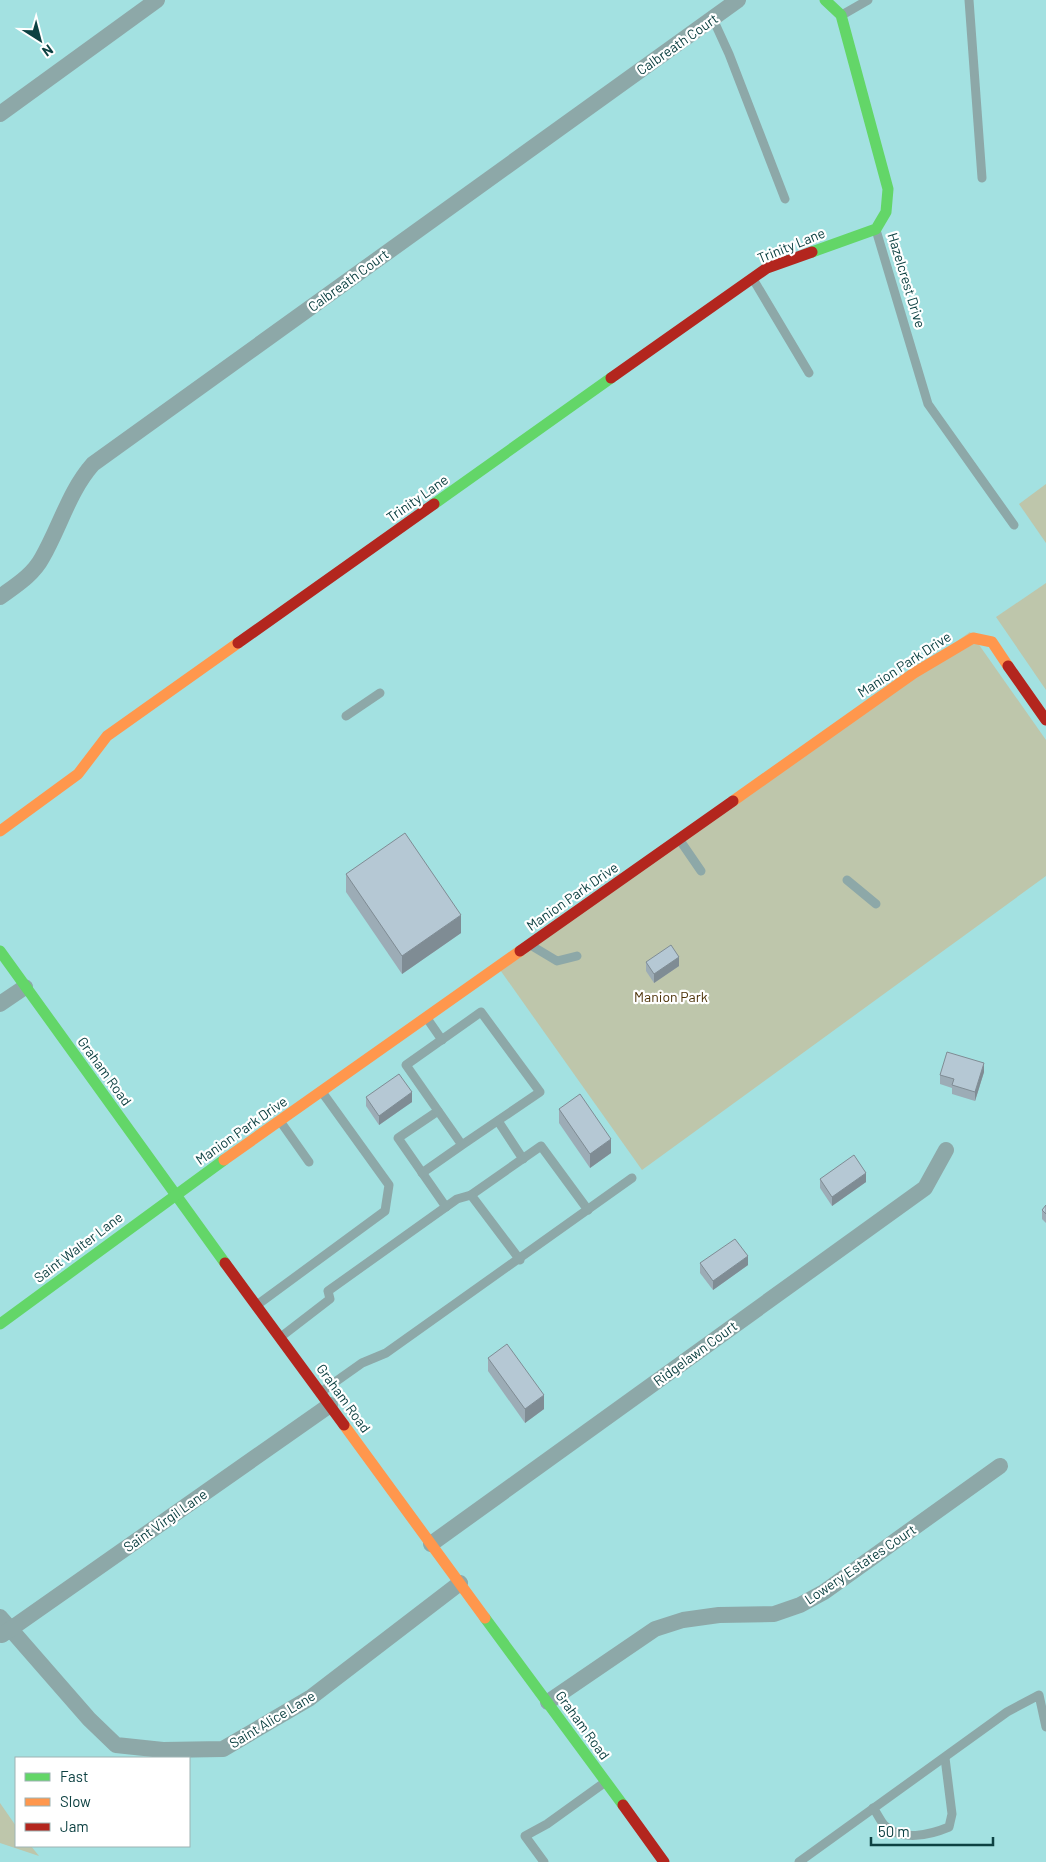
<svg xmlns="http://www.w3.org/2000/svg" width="1046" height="1862" font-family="Barlow,sans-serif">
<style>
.green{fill:#bec6ab}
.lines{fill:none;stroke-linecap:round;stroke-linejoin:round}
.lane{stroke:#8da8a8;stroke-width:9}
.street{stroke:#8da8a8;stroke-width:16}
.fast{stroke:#63d668;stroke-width:11}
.slow{stroke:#ff974d;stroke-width:11}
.jam{stroke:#b3261e;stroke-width:11}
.wall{fill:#9cacb6}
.shaded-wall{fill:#7f8c94}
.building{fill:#b5c8d4;stroke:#7f8c94}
.labels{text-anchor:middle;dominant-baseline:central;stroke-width:4.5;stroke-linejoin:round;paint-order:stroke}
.street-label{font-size:14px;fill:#0d4142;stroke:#fff}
.park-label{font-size:14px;fill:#4b3106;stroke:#fff}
</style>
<rect width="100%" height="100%" fill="#a3e1e1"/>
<g class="green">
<path d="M 1046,484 L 1046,543 L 1019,504 Z"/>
<path d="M 1046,583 L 1046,690 L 996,617 Z"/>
<path d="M 970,632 L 1046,740 L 1046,876 L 642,1170 L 498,967 Z"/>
<path d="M 0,1803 L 16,1826 L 16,1846 L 31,1846 L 39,1856 L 0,1843 Z"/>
</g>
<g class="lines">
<g class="lane">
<path d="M 969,0 L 982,178"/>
<path d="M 842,15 L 868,0"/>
<path d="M 713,19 L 729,54 L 785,199"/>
<path d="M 876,230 L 928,404 L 1014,525"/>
<path d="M 753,279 L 809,373"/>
<path d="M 346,716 L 380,693"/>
<path d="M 679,839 L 701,871"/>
<path d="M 847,880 L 876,904"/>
<path d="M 532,946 L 557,961 L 577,956"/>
<path d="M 426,1017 L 442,1040"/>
<path d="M 438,1111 L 398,1138 L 446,1207"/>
<path d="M 280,1121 L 309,1162"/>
<path d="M 498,1121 L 523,1159"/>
<path d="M 422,1173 L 462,1145 L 406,1065 L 481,1012 L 540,1092 L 462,1145"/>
<path d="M 520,1260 L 471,1195 L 541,1146 L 588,1210"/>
<path d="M 257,1305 L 385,1211 L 389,1185 L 322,1092"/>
<path d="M 282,1336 L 330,1299 L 328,1291 L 457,1199 L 471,1195"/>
<path d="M 321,1392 L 362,1363 L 386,1353 L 632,1178"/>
<path d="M 873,1808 C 877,1813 880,1820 884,1825 C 901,1842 930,1835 949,1827 L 952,1814 L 945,1758"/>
<path d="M 544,1862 L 525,1836 L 547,1824 L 604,1783"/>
<path d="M 799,1862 L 1007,1712 L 1039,1695 L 1046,1727"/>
</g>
<g class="street">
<path d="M 0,114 L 157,0"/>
<path d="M 0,597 C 15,586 33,575 42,558 C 60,527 69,491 93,464 L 738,0"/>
<path d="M 0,1004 L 25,987"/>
<path d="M 431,1544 L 925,1188 L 946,1150"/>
<path d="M 0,1617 L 89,1719 L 116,1745 L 163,1750 L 223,1749 L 310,1698 L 460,1583"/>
<path d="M 2,1635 L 330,1405"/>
<path d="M 548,1702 L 655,1629 L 683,1620 L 719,1615 L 774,1614 L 800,1605 L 824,1592 L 1000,1466"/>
</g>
<g class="fast">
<path d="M 812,252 L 876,229 L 886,212 L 888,189 L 841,15 L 825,0"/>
<path d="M 434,504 L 611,378"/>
<path d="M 0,951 L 225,1263"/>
<path d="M 0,1324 L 224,1160"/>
<path d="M 485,1618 L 623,1805"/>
</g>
<g class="slow">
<path d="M 733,801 L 914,673 L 973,638 L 992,642 L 1008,666"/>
<path d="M 0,831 L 78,774 L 107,736 L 238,643"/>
<path d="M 224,1160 L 520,951"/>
<path d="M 344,1425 L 485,1618"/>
</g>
<g class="jam">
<path d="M 611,378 L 767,268 L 812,252"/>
<path d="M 238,643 L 434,504"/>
<path d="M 1008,666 L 1046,720"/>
<path d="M 520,951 L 733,801"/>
<path d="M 225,1263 L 344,1425"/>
<path d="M 623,1805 L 664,1862"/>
</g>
</g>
<g class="wall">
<path d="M 346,874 L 461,933 L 402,974 L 346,892 Z"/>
<path d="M 646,962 L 679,966 L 654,983 L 646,971 Z"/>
<path d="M 984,1072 L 975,1101 L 952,1094 L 952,1088 L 940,1084 L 940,1075 Z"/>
<path d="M 366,1097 L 412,1102 L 379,1125 L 366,1106 Z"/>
<path d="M 559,1109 L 611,1153 L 590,1168 L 559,1123 Z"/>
<path d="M 820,1179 L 866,1182 L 832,1206 L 820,1188 Z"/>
<path d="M 1046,1205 L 1046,1223 L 1042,1219 L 1042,1210 Z"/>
<path d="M 700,1263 L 748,1265 L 713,1290 L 700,1273 Z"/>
<path d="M 488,1358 L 544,1409 L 525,1423 L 488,1371 Z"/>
</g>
<g class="shaded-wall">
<path d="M 461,915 L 461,933 L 402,974 L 402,956 Z"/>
<path d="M 679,957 L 679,966 L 654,983 L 654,974 Z"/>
<path d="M 984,1063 L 984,1072 L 975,1101 L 975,1092 Z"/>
<path d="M 412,1092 L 412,1102 L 379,1125 L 379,1116 Z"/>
<path d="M 611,1139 L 611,1153 L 590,1168 L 590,1154 Z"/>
<path d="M 866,1173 L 866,1182 L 832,1206 L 832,1197 Z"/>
<path d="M 748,1256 L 748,1265 L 713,1290 L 713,1281 Z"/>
<path d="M 544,1395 L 544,1409 L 525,1423 L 525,1409 Z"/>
</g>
<g class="building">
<path d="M 405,833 L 461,915 L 402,956 L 346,874 Z"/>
<path d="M 671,945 L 679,957 L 654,974 L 646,962 Z"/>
<path d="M 947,1052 L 984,1063 L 975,1092 L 952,1085 L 954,1079 L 940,1075 Z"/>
<path d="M 399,1074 L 412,1092 L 379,1116 L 366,1097 Z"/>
<path d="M 580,1094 L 611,1139 L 590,1154 L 559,1109 Z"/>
<path d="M 854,1155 L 866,1173 L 832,1197 L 820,1179 Z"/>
<path d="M 1046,1205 L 1046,1214 L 1042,1210 Z"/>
<path d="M 735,1239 L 748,1256 L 713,1281 L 700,1263 Z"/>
<path d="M 507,1344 L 544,1395 L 525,1409 L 488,1358 Z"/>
</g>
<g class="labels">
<g class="street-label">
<text transform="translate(677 44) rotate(-35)">Calbreath Court</text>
<text transform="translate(791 245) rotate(-22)">Trinity Lane</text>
<text transform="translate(348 280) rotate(-36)">Calbreath Court</text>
<text transform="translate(907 280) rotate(73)">Hazelcrest Drive</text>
<text transform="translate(417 498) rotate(-35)">Trinity Lane</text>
<text transform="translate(904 664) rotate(-33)">Manion Park Drive</text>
<text transform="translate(572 896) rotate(-35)">Manion Park Drive</text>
<text transform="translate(105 1071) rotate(54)">Graham Road</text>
<text transform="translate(241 1130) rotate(-35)">Manion Park Drive</text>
<text transform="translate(78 1247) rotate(-37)">Saint Walter Lane</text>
<text transform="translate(695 1353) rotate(-36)">Ridgelawn Court</text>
<text transform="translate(344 1398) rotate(54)">Graham Road</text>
<text transform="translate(165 1520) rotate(-35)">Saint Virgil Lane</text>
<text transform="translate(860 1564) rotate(-34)">Lowery Estates Court</text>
<text transform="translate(272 1719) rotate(-31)">Saint Alice Lane</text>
<text transform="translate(583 1725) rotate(54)">Graham Road</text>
</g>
<g class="park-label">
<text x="671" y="996">Manion Park</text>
</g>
</g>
<rect x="15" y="1757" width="175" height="90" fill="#ffffff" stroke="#9eb3b3"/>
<rect x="25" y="1773" width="25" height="8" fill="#63d668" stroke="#9eb3b3"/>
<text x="60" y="1782" font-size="15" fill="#0d4142">Fast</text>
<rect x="25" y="1798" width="25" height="8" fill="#ff974d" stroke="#9eb3b3"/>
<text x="60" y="1807" font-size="15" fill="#0d4142">Slow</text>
<rect x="25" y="1823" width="25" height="8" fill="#b3261e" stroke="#9eb3b3"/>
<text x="60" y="1832" font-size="15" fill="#0d4142">Jam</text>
<g transform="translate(40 40) rotate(144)" stroke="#ffffff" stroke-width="4" paint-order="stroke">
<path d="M0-4L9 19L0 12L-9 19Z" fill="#0d4142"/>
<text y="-8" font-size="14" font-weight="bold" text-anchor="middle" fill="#0d4142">N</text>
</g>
<path d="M871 1837v8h122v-8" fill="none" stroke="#0d4142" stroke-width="2.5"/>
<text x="878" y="1837" font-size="15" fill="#0d4142" stroke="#ffffff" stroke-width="4" paint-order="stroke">50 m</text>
</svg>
